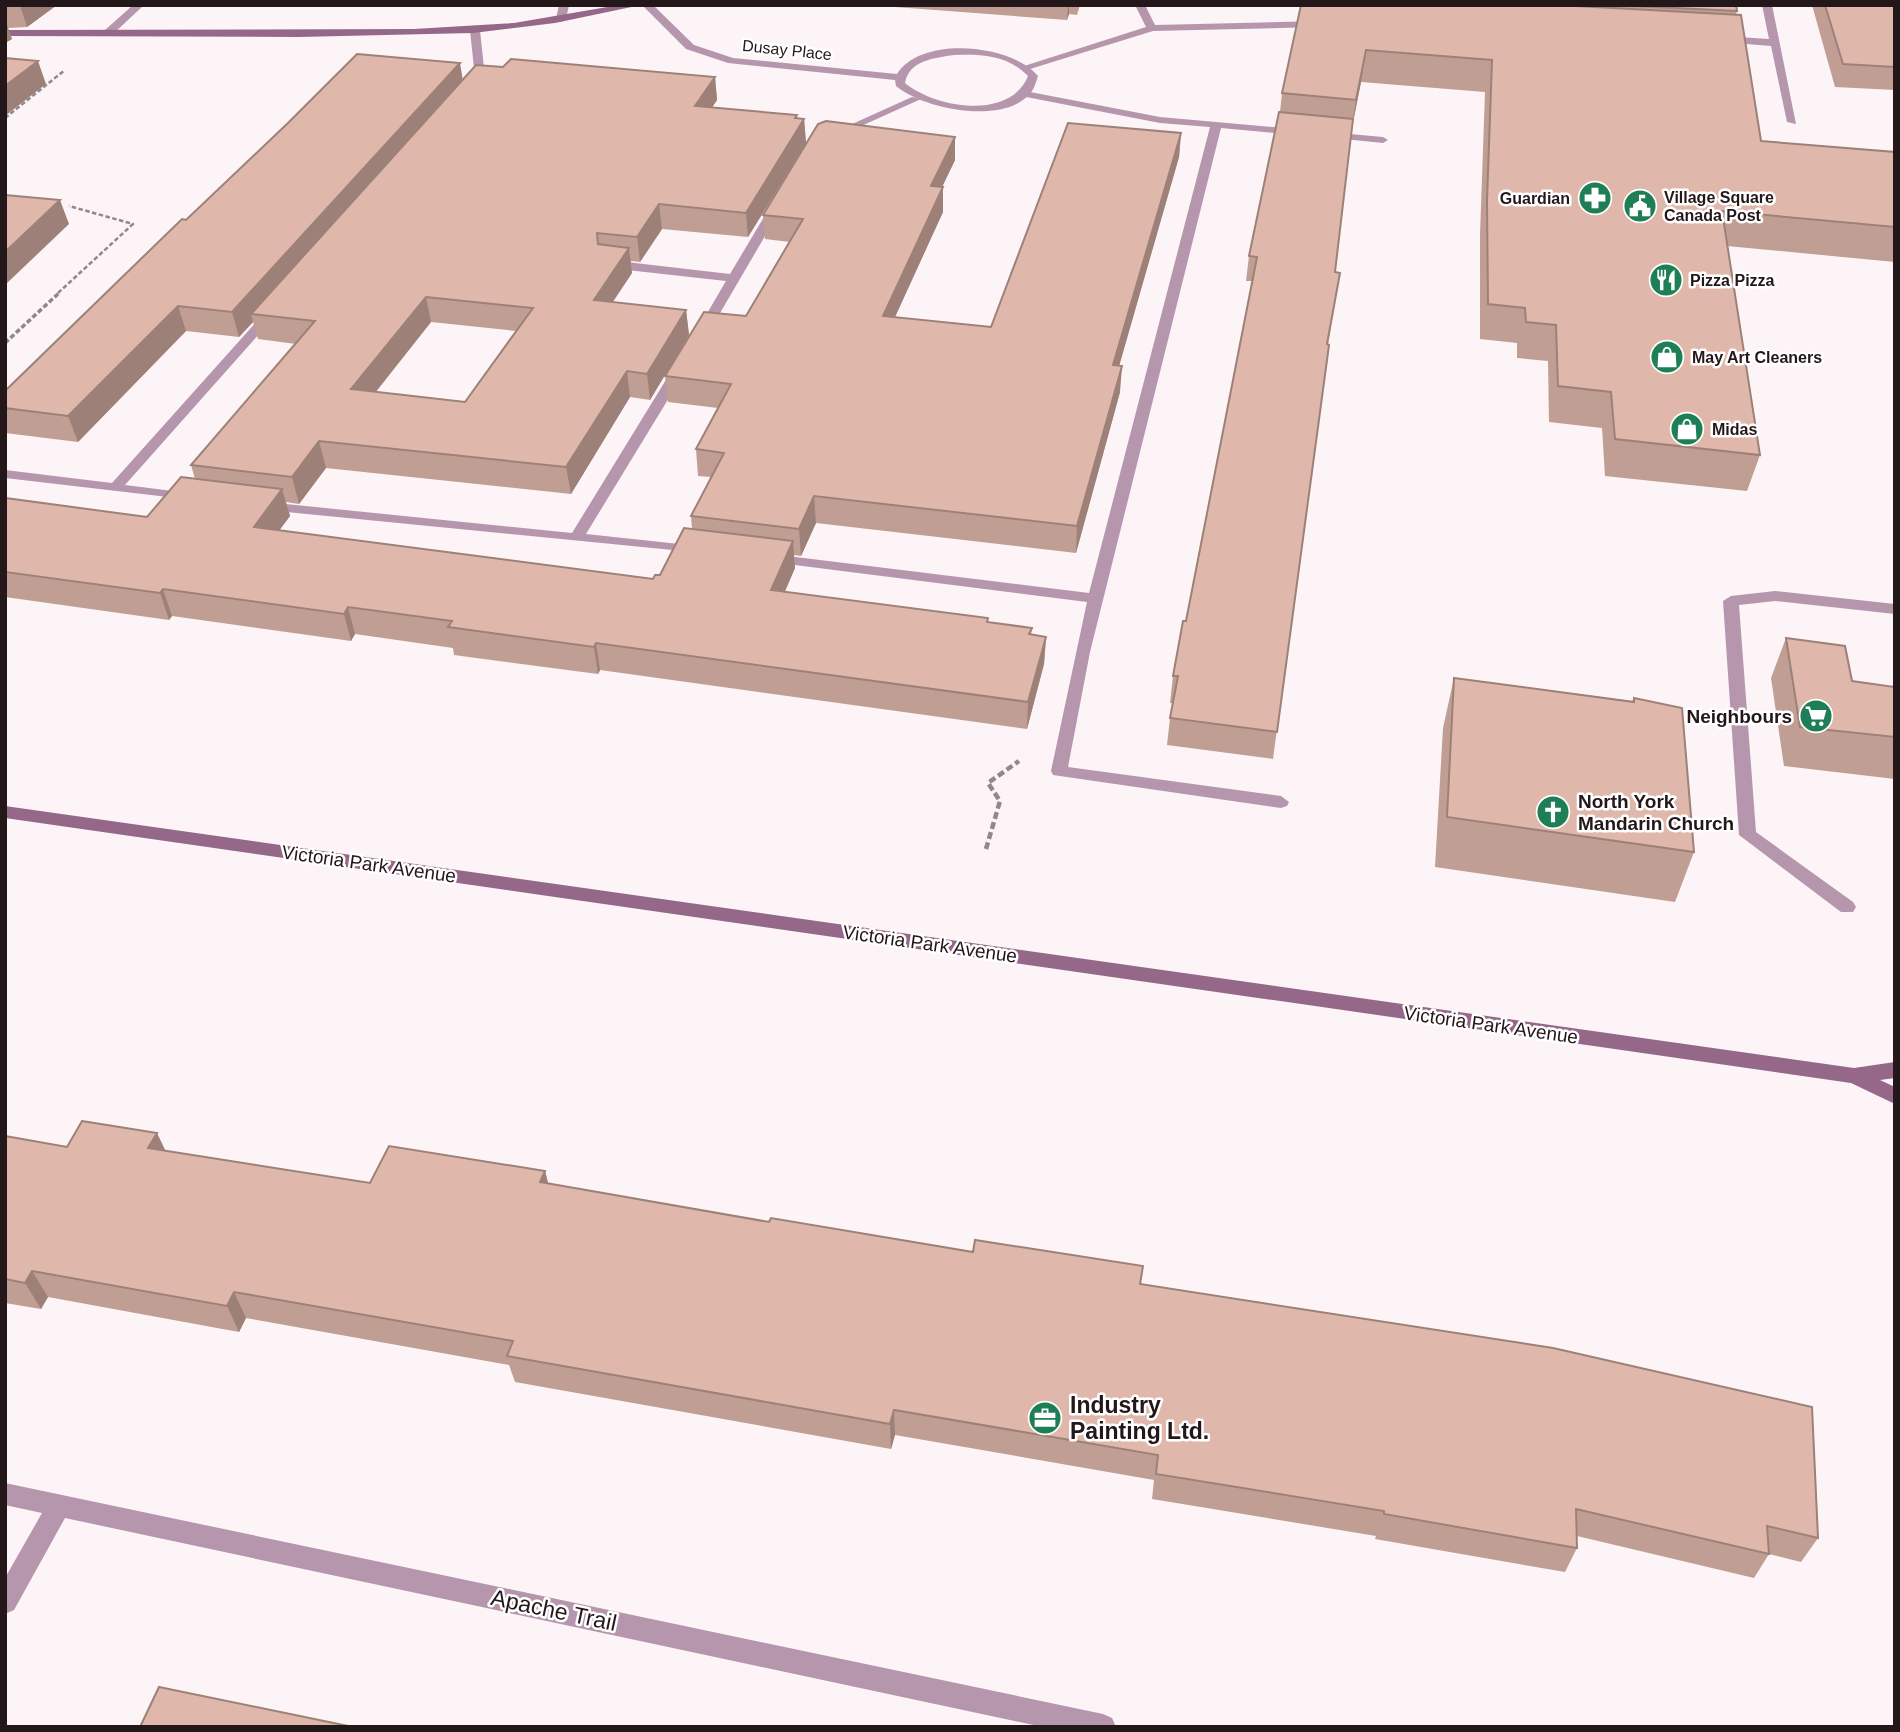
<svg xmlns="http://www.w3.org/2000/svg" width="1900" height="1732" font-family="Arial,sans-serif">
<style>
.lines{fill:none;stroke-linecap:round;stroke-linejoin:round}
.path-far2{stroke:#92878a;stroke-width:2.5;stroke-dasharray:4.5 2.5;stroke-linecap:butt}
.path-far1{stroke:#92878a;stroke-width:3.5;stroke-dasharray:5 2.5;stroke-linecap:butt}
.path{stroke:#92878a;stroke-width:4.5;stroke-dasharray:7 3.5;stroke-linecap:butt}
.lane{fill:#b696ad;fill-rule:evenodd}
.street{fill:#b696ad;fill-rule:evenodd}
.secondary{fill:#956889;fill-rule:evenodd}
.wall{fill:#c19e93;fill-rule:evenodd}
.shaded-wall{fill:#9d8178}
.building{fill:#e0b8ab;stroke:#9d8178;stroke-width:2;fill-rule:evenodd}
.labels{text-anchor:middle;dominant-baseline:central;stroke-width:5;stroke-linejoin:round;paint-order:stroke}
.far-street-label{font-size:16px;fill:#24171a;stroke:#fff}
.far-poi-label{font-size:16px;font-weight:bold;fill:#24171a;stroke:#fff;text-anchor:start}
.poi-label{font-size:19px;font-weight:bold;fill:#24171a;stroke:#fff;text-anchor:end}
.street-label{font-size:19px;fill:#24171a;stroke:#fff}
.near-poi-label{font-size:23px;font-weight:bold;fill:#24171a;stroke:#fff;text-anchor:start}
.near-street-label{font-size:23px;fill:#24171a;stroke:#fff}
</style>
<rect width="100%" height="100%" fill="#fcf4f6"/>
<g class="lines">
<g class="path-far2">
<path d="M 5,118 L 65,70"/>
<path d="M 58,293 L 133,224 L 69,206"/>
</g>
<path class="path-far1" d="M 5,343 L 60,292"/>
<path class="path" d="M 986,849 L 1000,801 L 988,783 L 1019,761"/>
<g class="lane">
<path d="M 559,5 L 569,5 L 566,19 L 561,22 L 556,19 Z"/>
<path d="M 1135,5 L 1145,5 L 1155,25 L 1320,21 L 1325,24 L 1320,27 L 1153,31 L 1030,69 L 1021,67 L 1146,27 Z"/>
<path d="M 1762,5 L 1772,5 L 1796,124 L 1787,122 L 1771,46 L 1722,42 L 1717,39 L 1722,36 L 1769,39 Z"/>
<path d="M 475,27 L 480,30 L 485,78 L 474,89 L 469,86 L 475,78 L 470,30 Z"/>
<path d="M 1025,91 L 1160,117 L 1296,129 L 1301,132 L 1296,135 L 1221,128 L 1090,652 L 1068,767 L 1281,796 L 1289,802 L 1287,806 L 1281,808 L 1053,775 L 1051,771 L 1087,602 L 771,562 L 764,558 L 771,554 L 1089,593 L 1210,127 L 1160,123 L 1021,96 L 1020,94 Z"/>
<path d="M 912,97 L 921,99 L 839,136 L 830,134 Z"/>
<path d="M 1328,132 L 1383,137 L 1388,140 L 1383,143 L 1324,137 L 1324,133 Z"/>
<path d="M 776,204 L 782,207 L 706,337 L 696,337 L 695,334 L 726,281 L 609,268 L 603,264 L 609,260 L 730,274 L 770,207 Z"/>
<path d="M 271,309 L 275,310 L 275,316 L 125,485 L 189,493 L 196,497 L 194,500 L 5,478 L 5,470 L 112,483 L 267,310 Z"/>
<path d="M 679,366 L 686,370 L 586,534 L 698,546 L 705,550 L 703,553 L 266,510 L 259,506 L 266,502 L 572,533 L 672,370 Z"/>
<path d="M 1775,591 L 1895,604 L 1895,614 L 1775,601 L 1739,605 L 1756,832 L 1853,902 L 1856,907 L 1853,912 L 1841,912 L 1739,835 L 1723,601 L 1731,596 Z"/>
</g>
<g class="street">
<path d="M 133,5 L 144,5 L 112,35 L 104,35 L 104,31 Z"/>
<path d="M 642,5 L 653,5 L 694,45 L 733,58 L 897,74 C 921,35 1012,44 1038,76 C 1036,81 1035,87 1032,91 C 1008,126 924,110 896,86 L 895,80 L 728,63 L 686,49 ZM 954,55 C 981,54 1008,55 1028,76 C 1010,121 935,108 905,83 C 909,60 935,58 954,55 Z"/>
<path d="M 5,1483 L 1103,1714 L 1112,1718 L 1116,1727 L 1043,1727 L 65,1518 L 14,1610 L 5,1614 L 5,1578 L 42,1513 L 5,1505 Z"/>
</g>
<g class="secondary">
<path d="M 619,5 L 641,5 L 555,23 L 473,33 L 298,37 L 5,36 L 5,30 L 414,29 L 514,23 Z"/>
<path d="M 5,806 L 1854,1068 L 1895,1062 L 1895,1078 L 1880,1080 L 1895,1087 L 1895,1104 L 1851,1083 L 5,818 Z"/>
</g>
</g>
<g class="wall">
<path d="M 5,5 L 57,5 L 27,27 L 8,28 L 12,39 L 5,43 Z"/>
<path d="M 895,5 L 1080,5 L 1077,15 L 1069,14 L 1067,20 L 895,7 Z"/>
<path d="M 1301,5 L 1736,5 L 1737,11 L 1736,15 L 1761,141 L 1895,152 L 1895,262 L 1727,246 L 1760,455 L 1747,491 L 1605,476 L 1602,428 L 1549,422 L 1548,361 L 1517,358 L 1517,343 L 1480,339 L 1480,235 L 1485,92 L 1361,82 L 1352,128 L 1335,272 L 1340,273 L 1328,344 L 1273,759 L 1167,745 L 1170,718 L 1173,703 L 1170,703 L 1173,676 L 1186,621 L 1252,281 L 1246,281 L 1249,256 L 1280,112 L 1282,93 Z"/>
<path d="M 1812,5 L 1895,5 L 1895,90 L 1835,87 Z"/>
<path d="M 503,67 L 715,77 L 717,100 L 712,107 L 804,119 L 806,143 L 748,237 L 662,229 L 640,262 L 631,261 L 632,273 L 613,302 L 686,310 L 689,335 L 650,400 L 630,397 L 571,494 L 326,468 L 299,504 L 286,502 L 290,516 L 279,530 L 653,579 L 660,575 L 692,529 L 691,516 L 711,477 L 698,476 L 696,449 L 718,408 L 668,402 L 665,376 L 746,316 L 790,242 L 765,239 L 763,215 L 955,160 L 942,187 L 943,187 L 943,212 L 895,317 L 991,327 L 1181,133 L 1179,157 L 1119,365 L 1120,392 L 1076,553 L 816,523 L 801,556 L 794,555 L 795,568 L 785,592 L 988,618 L 988,622 L 1032,628 L 1031,635 L 1046,637 L 1044,664 L 1027,729 L 600,670 L 598,674 L 454,655 L 453,648 L 355,634 L 351,641 L 172,616 L 169,620 L 5,597 L 5,498 L 147,517 L 195,479 L 191,465 L 296,344 L 258,339 L 253,322 L 239,337 L 186,331 L 78,442 L 5,433 L 5,391 L 186,220 L 463,80 ZM 431,322 L 516,331 L 465,402 L 376,392 Z"/>
<path d="M 1786,638 L 1852,681 L 1895,687 L 1895,779 L 1784,766 L 1771,678 Z"/>
<path d="M 1454,678 L 1632,701 L 1634,698 L 1694,852 L 1675,902 L 1435,867 L 1443,728 Z"/>
<path d="M 5,1136 L 67,1147 L 165,1151 L 370,1183 L 545,1171 L 548,1184 L 1140,1284 L 1818,1538 L 1801,1562 L 1769,1554 L 1754,1578 L 1577,1536 L 1577,1548 L 1565,1572 L 1375,1539 L 1376,1536 L 1152,1499 L 1154,1480 L 895,1435 L 891,1449 L 515,1382 L 509,1365 L 246,1318 L 239,1332 L 48,1297 L 41,1309 L 5,1303 Z"/>
</g>
<g class="shaded-wall">
<path d="M 20,5 L 57,5 L 27,27 Z"/>
<path d="M 1068,5 L 1069,5 L 1069,14 L 1067,20 Z"/>
<path d="M 5,19 L 12,39 L 5,43 Z"/>
<path d="M 1366,50 L 1361,82 L 1351,132 L 1356,100 Z"/>
<path d="M 38,61 L 46,84 L 5,116 L 5,86 Z"/>
<path d="M 460,63 L 464,87 L 251,314 L 253,322 L 239,337 L 232,312 Z"/>
<path d="M 715,77 L 717,100 L 698,129 L 695,106 Z"/>
<path d="M 797,115 L 798,130 L 804,119 L 806,143 L 748,237 L 746,213 Z"/>
<path d="M 1181,133 L 1179,157 L 1112,391 L 1113,365 Z"/>
<path d="M 955,137 L 955,160 L 931,210 L 931,186 Z"/>
<path d="M 943,187 L 943,212 L 884,341 L 883,316 Z"/>
<path d="M 60,200 L 69,224 L 5,285 L 5,252 Z"/>
<path d="M 659,204 L 662,229 L 640,262 L 637,237 Z"/>
<path d="M 629,248 L 632,273 L 597,325 L 594,300 Z"/>
<path d="M 426,297 L 431,322 L 357,415 L 351,389 Z"/>
<path d="M 178,306 L 186,331 L 78,442 L 68,416 Z"/>
<path d="M 686,310 L 689,335 L 650,400 L 647,374 Z"/>
<path d="M 1122,366 L 1120,392 L 1076,553 L 1077,526 Z"/>
<path d="M 627,371 L 630,397 L 571,494 L 566,467 Z"/>
<path d="M 319,441 L 326,468 L 299,504 L 292,477 Z"/>
<path d="M 282,489 L 290,516 L 262,554 L 254,527 Z"/>
<path d="M 814,496 L 816,523 L 801,556 L 799,529 Z"/>
<path d="M 793,541 L 795,568 L 773,617 L 771,590 Z"/>
<path d="M 163,589 L 172,616 L 169,620 L 160,593 Z"/>
<path d="M 348,607 L 355,634 L 351,641 L 344,614 Z"/>
<path d="M 1046,637 L 1044,664 L 1027,729 L 1028,702 Z"/>
<path d="M 596,643 L 600,670 L 598,674 L 594,647 Z"/>
<path d="M 157,1133 L 170,1160 L 148,1148 Z"/>
<path d="M 545,1171 L 552,1198 L 540,1182 Z"/>
<path d="M 32,1271 L 48,1297 L 41,1309 L 25,1283 Z"/>
<path d="M 234,1292 L 246,1318 L 239,1332 L 227,1306 Z"/>
<path d="M 894,1410 L 895,1435 L 891,1449 L 890,1424 Z"/>
</g>
<g class="building">
<path d="M 1301,5 L 1557,5 L 1741,15 L 1761,141 L 1895,152 L 1895,227 L 1722,211 L 1760,455 L 1615,439 L 1611,392 L 1558,386 L 1556,325 L 1526,322 L 1525,308 L 1488,304 L 1487,201 L 1492,60 L 1366,50 L 1356,100 L 1282,93 Z"/>
<path d="M 1614,5 L 1736,5 L 1737,11 Z"/>
<path d="M 1825,5 L 1895,5 L 1895,67 L 1843,64 Z"/>
<path d="M 357,54 L 460,63 L 232,312 L 178,306 L 68,416 L 5,408 L 5,391 L 182,219 L 186,220 L 289,122 Z"/>
<path d="M 5,58 L 38,61 L 5,86 Z"/>
<path d="M 511,59 L 715,77 L 695,106 L 797,115 L 795,118 L 804,119 L 746,213 L 659,204 L 637,237 L 597,233 L 598,244 L 629,248 L 594,300 L 686,310 L 647,374 L 627,371 L 566,467 L 319,441 L 292,477 L 191,465 L 315,321 L 251,314 L 476,65 L 503,67 ZM 426,297 L 533,308 L 465,402 L 351,389 Z"/>
<path d="M 1279,112 L 1353,119 L 1335,272 L 1340,273 L 1327,344 L 1329,345 L 1277,732 L 1170,718 L 1178,676 L 1173,676 L 1183,621 L 1186,621 L 1257,257 L 1249,256 Z"/>
<path d="M 826,121 L 955,137 L 931,186 L 943,187 L 883,316 L 991,327 L 1068,123 L 1181,133 L 1113,365 L 1122,366 L 1077,526 L 814,496 L 799,529 L 691,516 L 724,453 L 696,449 L 731,384 L 665,376 L 704,312 L 746,316 L 803,219 L 763,215 L 818,124 Z"/>
<path d="M 5,195 L 60,200 L 5,252 Z"/>
<path d="M 181,477 L 282,489 L 254,527 L 653,579 L 655,575 L 660,575 L 684,528 L 793,541 L 771,590 L 988,618 L 987,622 L 1032,628 L 1029,634 L 1046,637 L 1028,702 L 596,643 L 594,647 L 448,627 L 452,621 L 348,607 L 344,614 L 163,589 L 160,593 L 5,572 L 5,498 L 147,517 Z"/>
<path d="M 1786,638 L 1845,646 L 1852,681 L 1895,687 L 1895,737 L 1800,727 Z"/>
<path d="M 1454,678 L 1634,702 L 1634,698 L 1682,708 L 1694,852 L 1447,817 Z"/>
<path d="M 82,1121 L 157,1133 L 148,1148 L 370,1183 L 389,1146 L 545,1171 L 540,1182 L 769,1222 L 771,1218 L 973,1252 L 975,1240 L 1143,1266 L 1140,1284 L 1553,1348 L 1812,1407 L 1818,1538 L 1767,1526 L 1769,1554 L 1576,1509 L 1577,1548 L 1384,1514 L 1384,1511 L 1156,1474 L 1158,1455 L 894,1410 L 890,1424 L 507,1356 L 513,1341 L 234,1292 L 227,1306 L 32,1271 L 25,1283 L 5,1279 L 5,1136 L 67,1147 Z"/>
<path d="M 159,1687 L 353,1727 L 140,1727 Z"/>
</g>
<defs>
<symbol id="pharmacy-disc" viewBox="-11 -11 22 22"><circle r="9.5" fill="#1e7f56" stroke="#fff"/><path d="M-2-6h4v4h4v4h-4v4h-4v-4h-4v-4h4Z" fill="#fff"/></symbol>
<symbol id="civic-disc" viewBox="-11 -11 22 22"><circle r="9.5" fill="#1e7f56" stroke="#fff"/><path d="M-.6-6.5H3V-4.5H.6V-3L4-1V1h2V6H-6V1h2V-1L-.6-3ZM-1.2 2.5V6h2.4V2.5Z" fill="#fff"/></symbol>
<symbol id="restaurant-disc" viewBox="-11 -11 22 22"><circle r="9.5" fill="#1e7f56" stroke="#fff"/><path d="M-5-6h1v4h1v-4h1v4h1v-4h1v5L-1.5 .5V6h-2V.5L-5-1ZM5-6V6H3V1.5H1.5Q1.5-4 5-6Z" fill="#fff"/></symbol>
<symbol id="shop-disc" viewBox="-11 -11 22 22"><circle r="9.5" fill="#1e7f56" stroke="#fff"/><path d="M-5-2.5h2.3a2.7 3.5 0 0 1 5.4 0H5L5.5 6h-11ZM-1.5-2.5h3a1.5 2.3 0 0 0-3 0Z" fill="#fff"/></symbol>
<symbol id="supermarket-disc" viewBox="-11 -11 22 22"><circle r="9.5" fill="#1e7f56" stroke="#fff"/><path d="M-6-5.5h2.5l.6 2H6L4.5 2H-2.5L-4.4-4H-6ZM-1.5 3.2a1.3 1.3 0 1 0 .1 0ZM3 3.2a1.3 1.3 0 1 0 .1 0Z" fill="#fff"/></symbol>
<symbol id="church-disc" viewBox="-11 -11 22 22"><circle r="9.5" fill="#1e7f56" stroke="#fff"/><path d="M-1.2-6h2.4v3.5h3.3v2.4h-3.3V6h-2.4V-.1h-3.3v-2.4h3.3Z" fill="#fff"/></symbol>
<symbol id="office-disc" viewBox="-11 -11 22 22"><circle r="9.5" fill="#1e7f56" stroke="#fff"/><path d="M-6-3h4V-5.5h4V-3h4V5H-6ZM-1-4.5V-3h2v-1.5ZM-6 0V1H6V0Z" fill="#fff"/></symbol>
</defs>
<g fill-rule="evenodd">
<use href="#pharmacy-disc" x="1576" y="179" width="38" height="38"/>
<use href="#civic-disc" x="1621" y="187" width="38" height="38"/>
<use href="#restaurant-disc" x="1647" y="261" width="38" height="38"/>
<use href="#shop-disc" x="1648" y="338" width="38" height="38"/>
<use href="#shop-disc" x="1668" y="410" width="38" height="38"/>
<use href="#supermarket-disc" x="1797" y="697" width="38" height="38"/>
<use href="#church-disc" x="1534" y="793" width="38" height="38"/>
<use href="#office-disc" x="1026" y="1399" width="38" height="38"/>
</g>
<g class="labels">
<g class="far-street-label">
<text transform="translate(787 50) rotate(6)">Dusay Place</text>
</g>
<g class="far-poi-label">
<text x="1664" y="197">Village Square<tspan x="1664" dy="18">Canada Post</tspan></text>
<text x="1570" y="198" text-anchor="end">Guardian</text>
<text x="1690" y="280">Pizza Pizza</text>
<text x="1692" y="357">May Art Cleaners</text>
<text x="1712" y="429">Midas</text>
</g>
<g class="poi-label">
<text x="1792" y="716">Neighbours</text>
<text x="1578" y="801" text-anchor="start">North York<tspan x="1578" dy="22">Mandarin Church</tspan></text>
</g>
<g class="street-label">
<text transform="translate(369 864) rotate(8)">Victoria Park Avenue</text>
<text transform="translate(930 944) rotate(8)">Victoria Park Avenue</text>
<text transform="translate(1491 1025) rotate(8)">Victoria Park Avenue</text>
</g>
<g class="near-poi-label">
<text x="1070" y="1405">Industry<tspan x="1070" dy="26">Painting Ltd.</tspan></text>
</g>
<g class="near-street-label">
<text transform="translate(554 1610) rotate(12)">Apache Trail</text>
</g>
</g>
<rect width="1900" height="1732" fill="none" stroke="#24171a" stroke-width="14"/>
</svg>
